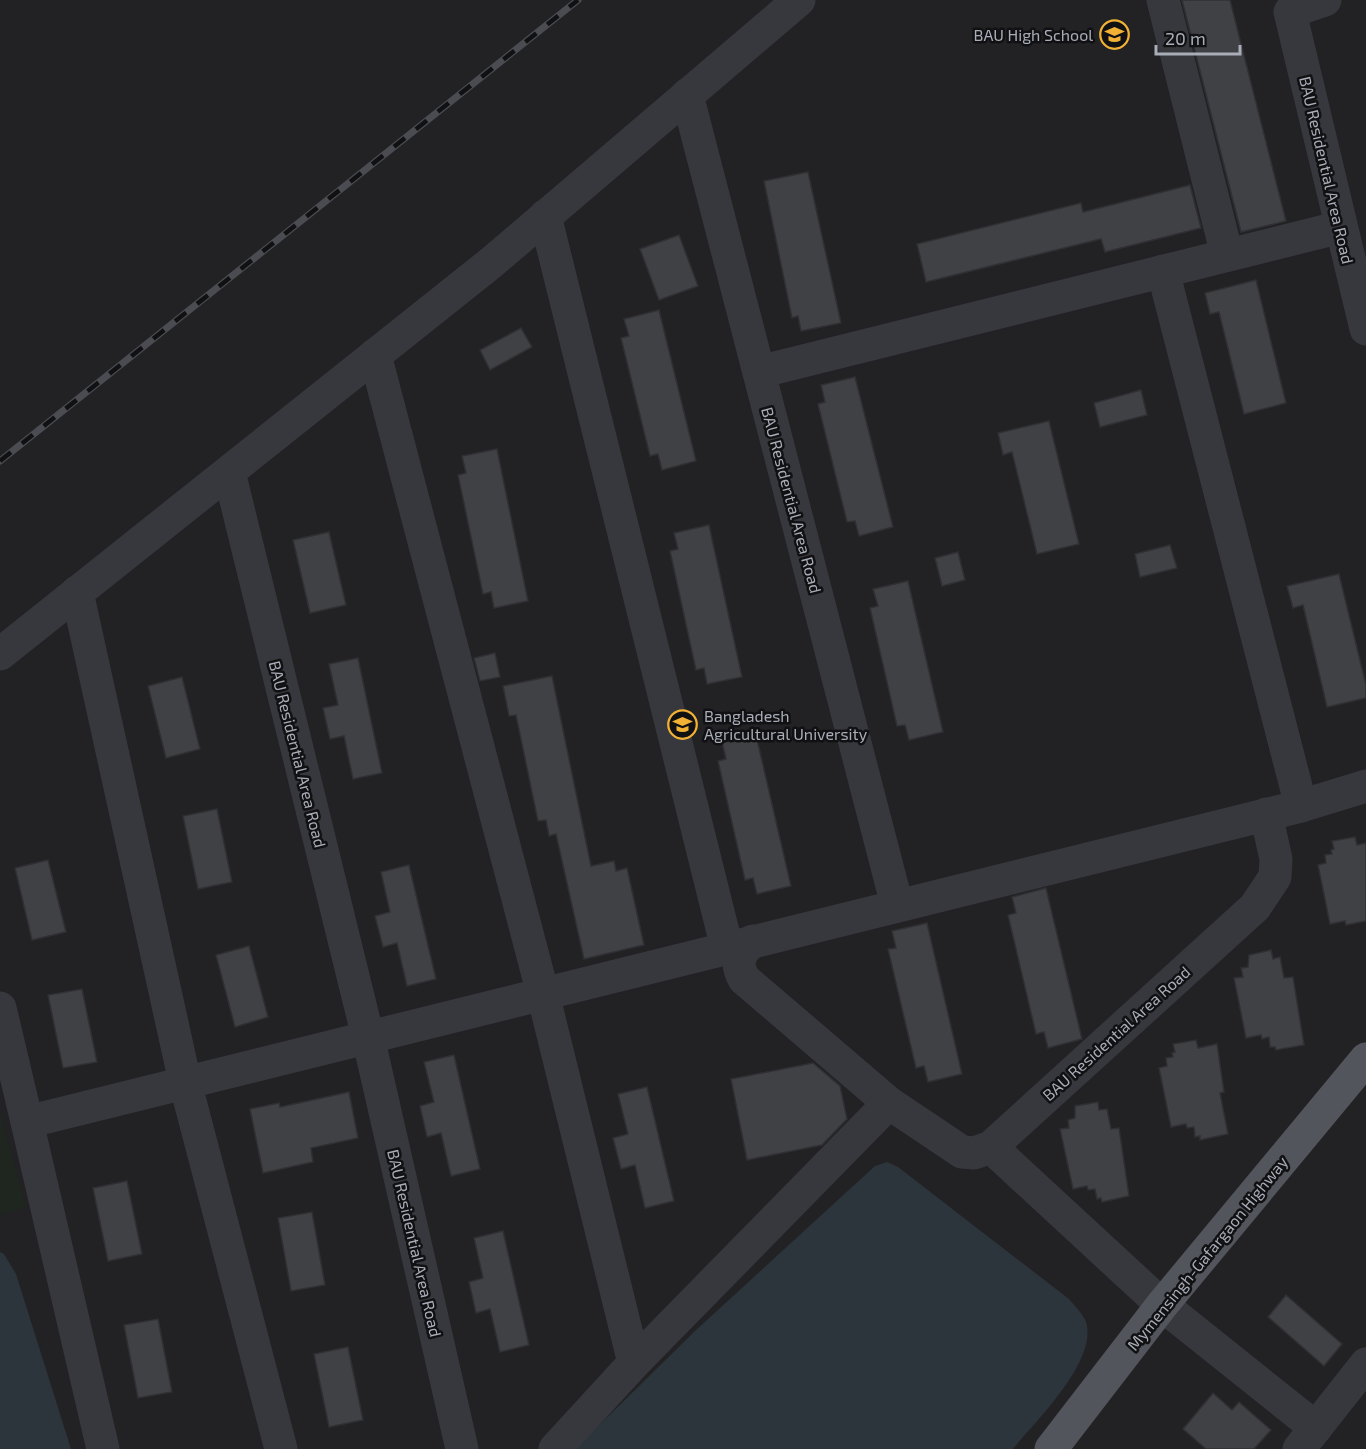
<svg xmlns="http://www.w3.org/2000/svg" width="1366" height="1449" font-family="'Exo 2',sans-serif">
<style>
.built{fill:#222225}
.green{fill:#1e261f}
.water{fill:#2c353c}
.building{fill:#404145;stroke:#303034;stroke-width:1.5}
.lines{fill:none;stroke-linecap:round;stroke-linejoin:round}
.minor{stroke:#37383d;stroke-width:33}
.major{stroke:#53555c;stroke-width:33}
.rail-casing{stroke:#4a4c52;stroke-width:7}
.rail{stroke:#111113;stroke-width:4.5;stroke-dasharray:14;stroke-linecap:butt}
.labels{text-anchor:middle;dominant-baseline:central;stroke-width:5;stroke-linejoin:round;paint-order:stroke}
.poi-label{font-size:16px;fill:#a8adb8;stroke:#111113;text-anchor:end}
.street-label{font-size:16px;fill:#a8adb8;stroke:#111113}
</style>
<rect width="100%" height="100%" fill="#161618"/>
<rect class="built" x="0" y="0" width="1366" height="1449"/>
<path class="green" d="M 0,1113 L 26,1207 L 0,1216 Z"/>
<g class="water">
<path d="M 887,1162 L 898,1167 L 1069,1299 C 1074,1305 1083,1314 1086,1322 C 1098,1361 1036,1421 1013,1449 L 575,1449 L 695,1331 L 875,1166 Z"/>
<path d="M 0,1252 L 4,1254 L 16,1274 L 71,1449 L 0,1449 Z"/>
</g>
<g class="building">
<path d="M 1182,0 L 1230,0 L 1286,221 L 1241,232 Z"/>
<path d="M 808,172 L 841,323 L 801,331 L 798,316 L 792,318 L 764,181 Z"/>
<path d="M 1190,185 L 1201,228 L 1105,252 L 1101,239 L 926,282 L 917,244 L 1081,203 L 1083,212 Z"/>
<path d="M 679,235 L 698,286 L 659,300 L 640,249 Z"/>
<path d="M 1256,280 L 1286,403 L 1244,414 L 1219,312 L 1210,314 L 1205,293 Z"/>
<path d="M 659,310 L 696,461 L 662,470 L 658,454 L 650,456 L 621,338 L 629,336 L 624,319 Z"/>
<path d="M 521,328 L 532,347 L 490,370 L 480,350 Z"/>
<path d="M 855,377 L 893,527 L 859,536 L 855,521 L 847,522 L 818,404 L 825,402 L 821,385 Z"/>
<path d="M 1141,390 L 1147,415 L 1100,427 L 1094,403 Z"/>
<path d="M 1049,421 L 1079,544 L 1037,554 L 1012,452 L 1003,455 L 998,433 Z"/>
<path d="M 497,449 L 528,601 L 494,608 L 491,592 L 483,594 L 458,475 L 466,473 L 462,456 Z"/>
<path d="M 709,525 L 742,677 L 707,684 L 704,668 L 696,670 L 670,551 L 678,549 L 674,533 Z"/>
<path d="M 329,532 L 346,605 L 310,613 L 293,540 Z"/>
<path d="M 1170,545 L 1177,568 L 1140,577 L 1135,554 Z"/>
<path d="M 958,552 L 965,580 L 942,586 L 935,558 Z"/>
<path d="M 1339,574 L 1366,685 L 1366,698 L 1327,707 L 1303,605 L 1293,608 L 1287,586 Z"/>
<path d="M 908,581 L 943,732 L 909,740 L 905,725 L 897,726 L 870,608 L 878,606 L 873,589 Z"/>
<path d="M 495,653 L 500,677 L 480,681 L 474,658 Z"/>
<path d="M 358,658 L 382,773 L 353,779 L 344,736 L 330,739 L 323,708 L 338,705 L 329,664 Z"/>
<path d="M 552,676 L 591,866 L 614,861 L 616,871 L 627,868 L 644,945 L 584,959 L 556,834 L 549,836 L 546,820 L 538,821 L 516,715 L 509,716 L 503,686 Z"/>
<path d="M 182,677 L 200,749 L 166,758 L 148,686 Z"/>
<path d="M 756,735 L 791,886 L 757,894 L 753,878 L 745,880 L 718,761 L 726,759 L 722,742 Z"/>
<path d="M 217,809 L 232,882 L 198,889 L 183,816 Z"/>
<path d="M 1355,837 L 1357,845 L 1366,843 L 1366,921 L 1346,925 L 1345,921 L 1330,924 L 1318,865 L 1326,863 L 1325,855 L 1332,854 L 1331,850 L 1334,849 L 1332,841 Z"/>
<path d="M 48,860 L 66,932 L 32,940 L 15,868 Z"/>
<path d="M 409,865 L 436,979 L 407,986 L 397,943 L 383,947 L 375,916 L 390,912 L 381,872 Z"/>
<path d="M 1046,888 L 1082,1039 L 1048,1048 L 1044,1032 L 1036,1034 L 1008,915 L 1016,913 L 1012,897 Z"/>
<path d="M 927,923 L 962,1074 L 928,1082 L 924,1066 L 916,1068 L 888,949 L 896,948 L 892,931 Z"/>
<path d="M 249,946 L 268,1017 L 235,1027 L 216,955 Z"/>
<path d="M 1271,950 L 1273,959 L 1280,957 L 1284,978 L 1293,977 L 1304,1045 L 1276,1050 L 1275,1047 L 1270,1047 L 1269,1037 L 1262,1039 L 1261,1035 L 1246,1038 L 1234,978 L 1243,977 L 1241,968 L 1248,967 L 1249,955 Z"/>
<path d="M 82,989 L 97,1062 L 63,1068 L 48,995 Z"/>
<path d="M 1196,1040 L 1198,1048 L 1217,1044 L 1224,1092 L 1220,1093 L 1228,1134 L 1200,1140 L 1200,1136 L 1195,1137 L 1194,1127 L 1187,1128 L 1186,1124 L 1171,1127 L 1159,1068 L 1167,1066 L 1166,1058 L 1173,1057 L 1172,1053 L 1175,1052 L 1173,1044 Z"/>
<path d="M 454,1055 L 480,1169 L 451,1176 L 441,1133 L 427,1137 L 420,1106 L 434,1102 L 424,1062 Z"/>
<path d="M 813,1063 L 840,1086 L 847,1119 L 822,1145 L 747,1160 L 731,1079 Z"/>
<path d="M 647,1087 L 674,1201 L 645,1208 L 635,1165 L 621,1169 L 613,1138 L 628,1134 L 618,1094 Z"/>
<path d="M 349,1092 L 358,1138 L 311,1148 L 313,1162 L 263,1173 L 250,1109 L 279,1103 L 280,1107 Z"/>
<path d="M 1098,1102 L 1099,1110 L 1107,1109 L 1111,1129 L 1119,1128 L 1129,1196 L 1102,1202 L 1101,1198 L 1097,1199 L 1095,1189 L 1088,1190 L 1087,1186 L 1073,1189 L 1060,1129 L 1069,1128 L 1068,1120 L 1075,1118 L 1075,1106 Z"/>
<path d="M 127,1181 L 142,1254 L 108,1261 L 93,1188 Z"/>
<path d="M 312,1212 L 325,1285 L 291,1291 L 278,1218 Z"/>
<path d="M 503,1231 L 529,1345 L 500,1352 L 490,1309 L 476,1313 L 469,1282 L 483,1278 L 474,1238 Z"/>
<path d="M 1286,1295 L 1342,1344 L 1324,1366 L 1268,1317 Z"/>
<path d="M 158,1319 L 172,1392 L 138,1398 L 124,1325 Z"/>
<path d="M 348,1347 L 363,1420 L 329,1427 L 314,1354 Z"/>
<path d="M 1213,1393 L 1232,1410 L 1239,1402 L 1271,1430 L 1254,1449 L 1206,1449 L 1183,1429 Z"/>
</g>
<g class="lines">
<g class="minor">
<path d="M 1163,0 L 1227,255"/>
<path d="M 1325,0 L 1290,12 L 1366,329"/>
<path d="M 687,95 L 897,905"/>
<path d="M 545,216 L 727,948"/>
<path d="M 1163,271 L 1301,806"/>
<path d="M 375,355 L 543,994 L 634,1363"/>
<path d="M 759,372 L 1341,227"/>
<path d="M 229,472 L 368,1037 L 462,1449"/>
<path d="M 77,592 L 185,1082 L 281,1449"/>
<path d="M 0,654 L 492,262 L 799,0"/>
<path d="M 753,941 C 739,953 735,963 744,979 L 889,1103 L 962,1152 L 974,1153 L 991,1147 L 1255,907 L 1275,877 L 1276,859 L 1266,814"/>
<path d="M 0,1008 L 27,1122 L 1301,806 L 1366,786"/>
<path d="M 27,1122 L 103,1449"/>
<path d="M 991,1147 L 1162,1305 L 1316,1428"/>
<path d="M 555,1449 L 634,1363 L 889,1103"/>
<path d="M 1299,1449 L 1366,1364"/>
</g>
<path class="major" d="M 1051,1449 L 1162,1305 L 1366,1059"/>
<defs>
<path id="rail" d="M 0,461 L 578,0"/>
</defs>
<use href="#rail" class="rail-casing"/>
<use href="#rail" class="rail"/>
</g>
<defs>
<symbol id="school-ring" viewBox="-11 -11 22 22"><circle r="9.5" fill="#111113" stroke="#f2b134" stroke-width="1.5"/><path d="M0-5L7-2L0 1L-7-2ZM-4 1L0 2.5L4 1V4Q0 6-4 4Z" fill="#f2b134"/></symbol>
<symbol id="university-ring" viewBox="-11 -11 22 22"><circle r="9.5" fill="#111113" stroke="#f2b134" stroke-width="1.5"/><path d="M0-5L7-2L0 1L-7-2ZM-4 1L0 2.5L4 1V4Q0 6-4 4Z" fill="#f2b134"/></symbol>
</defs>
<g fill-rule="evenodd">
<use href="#school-ring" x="1098" y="18" width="33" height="33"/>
<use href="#university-ring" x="666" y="708" width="33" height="33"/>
</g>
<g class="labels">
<g class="poi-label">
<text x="1093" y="34">BAU High School</text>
<text x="704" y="715" text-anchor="start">Bangladesh<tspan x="704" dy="18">Agricultural University</tspan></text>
</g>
<g class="street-label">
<text transform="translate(1327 170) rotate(77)">BAU Residential Area Road</text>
<text transform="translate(792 500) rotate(75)">BAU Residential Area Road</text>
<text transform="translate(298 754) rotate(76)">BAU Residential Area Road</text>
<text transform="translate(1116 1033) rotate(-42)">BAU Residential Area Road</text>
<text transform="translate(415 1243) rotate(77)">BAU Residential Area Road</text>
<text transform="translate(1207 1253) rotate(-51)">Mymensingh-Gafargaon Highway</text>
</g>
</g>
<path d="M1156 45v9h84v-9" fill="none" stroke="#a8adb8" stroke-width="3"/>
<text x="1165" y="45" font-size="18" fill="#a8adb8" stroke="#111113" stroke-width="4.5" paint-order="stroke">20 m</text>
</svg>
